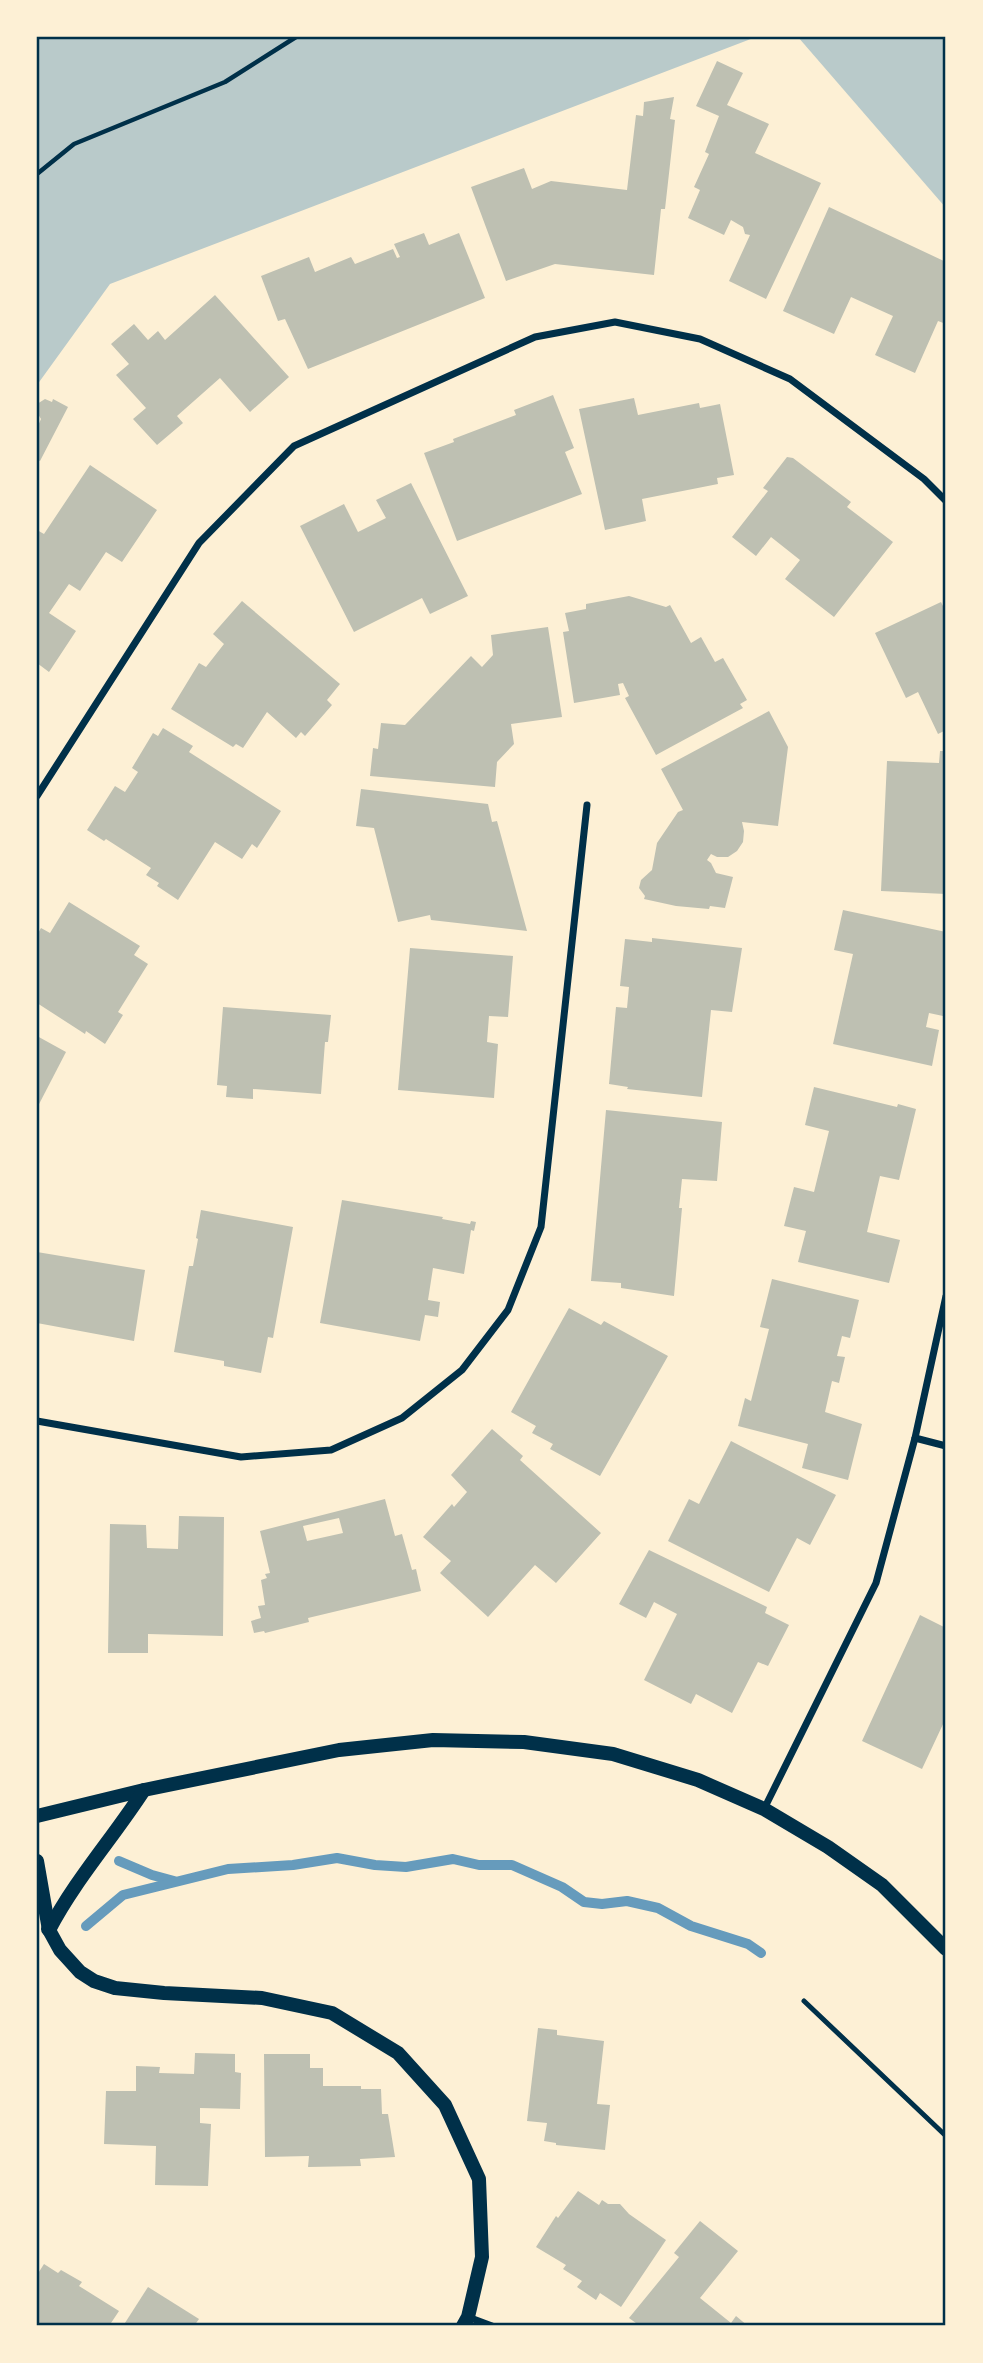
<svg xmlns="http://www.w3.org/2000/svg" width="983" height="2363" font-family="Poppins,sans-serif">
<style>
.green{fill:#b9caca}
.lines{fill:none;stroke-linecap:round;stroke-linejoin:round}
.stream{stroke:#669bbc;stroke-width:10}
.building{fill:#bec0b2;fill-rule:evenodd}
.path{stroke:#003049;stroke-width:4.5}
.service{stroke:#003049;stroke-width:5}
.minor{stroke:#003049;stroke-width:7}
.secondary{stroke:#003049;stroke-width:14}
.neatline{fill:none;stroke:#003049;stroke-width:2.5}
</style>
<rect width="100%" height="100%" fill="#fdf0d5"/>
<g class="green">
<path d="M 37,37 L 756,37 L 110,284 L 37,385 Z"/>
<path d="M 798,37 L 946,37 L 946,208 Z"/>
</g>
<g class="lines">
<g class="stream">
<path d="M 119,1861 L 152,1875 L 174,1881"/>
<path d="M 86,1926 L 123,1895 L 228,1869 L 293,1865 L 337,1858 L 375,1865 L 406,1867 L 453,1859 L 479,1865 L 512,1865 L 562,1887 L 584,1902 L 602,1904 L 627,1901 L 658,1908 L 691,1926 L 748,1944 L 761,1953"/>
</g>
</g>
<g class="building">
<path d="M 717,61 L 743,73 L 727,105 L 769,124 L 755,153 L 821,183 L 766,299 L 729,281 L 750,235 L 745,234 L 743,227 L 731,220 L 724,235 L 688,218 L 700,190 L 694,187 L 709,154 L 705,152 L 719,116 L 696,106 Z"/>
<path d="M 674,97 L 670,119 L 675,120 L 665,209 L 661,209 L 654,275 L 555,264 L 506,281 L 471,187 L 524,168 L 532,189 L 551,181 L 627,190 L 636,115 L 643,116 L 644,102 Z"/>
<path d="M 829,207 L 946,262 L 946,324 L 938,321 L 915,373 L 875,355 L 893,316 L 851,297 L 834,334 L 783,311 Z"/>
<path d="M 424,233 L 429,245 L 459,233 L 485,298 L 308,369 L 285,319 L 278,321 L 261,276 L 309,257 L 315,272 L 351,257 L 355,264 L 393,249 L 397,258 L 400,257 L 394,244 Z"/>
<path d="M 215,295 L 289,377 L 250,412 L 220,378 L 177,416 L 183,423 L 157,445 L 133,419 L 146,408 L 116,375 L 129,364 L 111,344 L 134,324 L 148,340 L 158,331 L 165,340 Z"/>
<path d="M 553,395 L 574,448 L 565,452 L 582,494 L 457,541 L 424,453 L 454,442 L 453,439 L 516,415 L 514,410 Z"/>
<path d="M 634,398 L 638,415 L 699,403 L 700,408 L 720,404 L 734,475 L 717,478 L 718,484 L 642,499 L 646,521 L 605,530 L 579,409 Z"/>
<path d="M 45,399 L 52,402 L 53,399 L 68,407 L 40,461 L 37,460 L 37,428 L 41,419 L 38,414 L 37,404 Z"/>
<path d="M 787,457 L 793,458 L 851,502 L 847,507 L 893,542 L 834,617 L 785,579 L 800,560 L 771,537 L 756,556 L 732,537 L 768,491 L 763,488 Z"/>
<path d="M 90,465 L 157,510 L 122,562 L 106,552 L 80,591 L 69,584 L 49,613 L 76,631 L 49,672 L 37,663 L 37,530 L 44,534 Z"/>
<path d="M 411,483 L 468,596 L 430,614 L 422,598 L 354,632 L 300,526 L 344,504 L 358,532 L 386,518 L 376,500 Z"/>
<path d="M 629,596 L 666,607 L 670,605 L 691,643 L 701,637 L 715,662 L 723,658 L 747,700 L 740,704 L 743,708 L 656,755 L 625,698 L 629,696 L 623,683 L 618,684 L 620,695 L 574,703 L 563,632 L 569,631 L 565,613 L 586,609 L 586,604 Z"/>
<path d="M 242,601 L 340,684 L 327,700 L 332,705 L 305,736 L 301,732 L 296,738 L 267,712 L 243,748 L 236,744 L 233,747 L 171,709 L 199,663 L 206,667 L 224,644 L 213,634 Z"/>
<path d="M 941,602 L 946,612 L 946,730 L 938,734 L 918,692 L 906,698 L 875,633 Z"/>
<path d="M 548,627 L 562,717 L 511,724 L 514,744 L 497,762 L 495,787 L 370,776 L 373,748 L 378,749 L 381,723 L 405,725 L 471,656 L 482,667 L 493,655 L 491,635 Z"/>
<path d="M 769,711 L 788,747 L 778,826 L 742,822 L 744,831 L 743,842 L 737,851 L 728,857 L 717,857 L 711,854 L 707,860 L 711,863 L 716,873 L 733,877 L 725,908 L 710,906 L 709,909 L 676,906 L 644,899 L 645,896 L 639,888 L 641,880 L 652,870 L 657,843 L 678,812 L 683,810 L 661,769 Z"/>
<path d="M 163,728 L 193,746 L 189,752 L 281,811 L 257,848 L 252,844 L 242,859 L 215,842 L 178,900 L 157,886 L 159,883 L 146,875 L 151,868 L 106,839 L 104,841 L 87,830 L 115,786 L 125,792 L 138,772 L 132,768 L 153,733 L 158,736 Z"/>
<path d="M 940,751 L 946,751 L 946,894 L 881,891 L 887,761 L 939,763 Z"/>
<path d="M 361,789 L 488,804 L 492,822 L 497,821 L 527,931 L 431,920 L 430,915 L 398,922 L 374,828 L 356,826 Z"/>
<path d="M 69,902 L 140,946 L 134,955 L 148,964 L 118,1012 L 123,1015 L 105,1044 L 86,1031 L 85,1034 L 37,1003 L 37,935 L 41,928 L 50,933 Z"/>
<path d="M 843,910 L 946,932 L 946,999 L 943,1016 L 929,1013 L 926,1027 L 939,1030 L 932,1066 L 833,1044 L 853,954 L 834,950 Z"/>
<path d="M 652,938 L 742,948 L 732,1012 L 711,1010 L 702,1097 L 627,1089 L 628,1087 L 609,1084 L 616,1007 L 627,1008 L 629,987 L 620,986 L 625,939 L 652,942 Z"/>
<path d="M 410,948 L 513,956 L 508,1017 L 489,1016 L 487,1042 L 498,1044 L 494,1098 L 398,1090 Z"/>
<path d="M 223,1007 L 331,1015 L 328,1042 L 325,1042 L 321,1094 L 253,1089 L 253,1099 L 226,1097 L 227,1086 L 217,1085 Z"/>
<path d="M 37,1036 L 66,1052 L 37,1108 Z"/>
<path d="M 814,1087 L 897,1107 L 898,1104 L 916,1109 L 899,1180 L 880,1176 L 867,1232 L 900,1240 L 889,1283 L 798,1262 L 806,1231 L 784,1226 L 794,1187 L 814,1192 L 829,1131 L 805,1125 Z"/>
<path d="M 606,1110 L 722,1122 L 717,1181 L 682,1179 L 679,1208 L 682,1208 L 674,1296 L 621,1288 L 621,1283 L 591,1281 Z"/>
<path d="M 342,1200 L 443,1217 L 442,1219 L 470,1224 L 471,1221 L 476,1222 L 474,1231 L 471,1230 L 464,1274 L 433,1268 L 428,1300 L 440,1302 L 438,1317 L 425,1315 L 420,1341 L 320,1323 Z"/>
<path d="M 201,1210 L 293,1227 L 273,1338 L 268,1337 L 261,1373 L 224,1366 L 224,1361 L 174,1352 L 189,1266 L 193,1266 L 198,1239 L 196,1238 Z"/>
<path d="M 37,1252 L 145,1270 L 134,1341 L 37,1323 Z"/>
<path d="M 772,1279 L 859,1300 L 850,1338 L 842,1336 L 837,1356 L 845,1357 L 839,1383 L 832,1381 L 825,1412 L 862,1424 L 848,1480 L 802,1468 L 808,1444 L 738,1426 L 745,1398 L 751,1401 L 769,1329 L 760,1327 Z"/>
<path d="M 569,1308 L 601,1325 L 604,1321 L 668,1356 L 600,1476 L 550,1449 L 553,1444 L 532,1433 L 536,1426 L 511,1412 Z"/>
<path d="M 492,1429 L 523,1456 L 520,1460 L 601,1533 L 556,1583 L 535,1565 L 488,1617 L 440,1573 L 451,1561 L 423,1537 L 452,1504 L 454,1507 L 467,1492 L 451,1475 Z"/>
<path d="M 731,1441 L 836,1495 L 810,1545 L 797,1538 L 769,1592 L 668,1541 L 689,1499 L 699,1504 Z"/>
<path d="M 385,1499 L 395,1536 L 402,1534 L 412,1570 L 416,1569 L 421,1591 L 308,1618 L 309,1622 L 265,1633 L 264,1631 L 254,1633 L 251,1621 L 261,1618 L 258,1606 L 265,1605 L 261,1580 L 267,1578 L 265,1574 L 270,1573 L 260,1531 ZM 339,1518 L 343,1533 L 307,1541 L 303,1526 Z"/>
<path d="M 179,1516 L 224,1517 L 223,1636 L 148,1634 L 148,1653 L 108,1653 L 110,1524 L 146,1525 L 147,1548 L 178,1549 Z"/>
<path d="M 649,1550 L 767,1607 L 765,1613 L 789,1625 L 768,1666 L 758,1662 L 732,1713 L 696,1694 L 691,1704 L 644,1680 L 677,1614 L 654,1602 L 646,1618 L 619,1604 Z"/>
<path d="M 920,1615 L 946,1628 L 946,1723 L 944,1722 L 922,1769 L 862,1741 Z"/>
<path d="M 538,2028 L 557,2030 L 557,2035 L 604,2041 L 597,2104 L 610,2105 L 605,2150 L 556,2145 L 556,2143 L 544,2141 L 547,2123 L 527,2121 Z"/>
<path d="M 195,2053 L 235,2054 L 235,2072 L 241,2073 L 240,2109 L 200,2108 L 200,2123 L 211,2124 L 208,2186 L 155,2185 L 156,2146 L 104,2144 L 106,2091 L 136,2091 L 136,2066 L 160,2067 L 159,2073 L 194,2074 Z"/>
<path d="M 264,2054 L 310,2054 L 310,2068 L 323,2068 L 323,2086 L 361,2086 L 361,2089 L 381,2089 L 382,2114 L 388,2114 L 395,2157 L 360,2159 L 361,2166 L 308,2167 L 309,2156 L 265,2157 Z"/>
<path d="M 578,2191 L 599,2205 L 602,2200 L 608,2204 L 620,2204 L 629,2214 L 666,2240 L 621,2307 L 600,2293 L 596,2300 L 577,2287 L 582,2281 L 563,2269 L 566,2265 L 536,2247 L 556,2216 L 558,2218 Z"/>
<path d="M 700,2221 L 738,2251 L 700,2298 L 731,2323 L 736,2316 L 748,2326 L 640,2326 L 629,2318 L 679,2257 L 674,2253 Z"/>
<path d="M 44,2264 L 58,2273 L 61,2270 L 82,2282 L 79,2286 L 119,2311 L 109,2326 L 37,2326 L 37,2275 Z"/>
<path d="M 148,2287 L 199,2319 L 194,2326 L 123,2326 Z"/>
</g>
<g class="lines">
<path class="path" d="M 37,174 L 74,144 L 225,82 L 296,37"/>
<path class="service" d="M 804,2001 L 946,2136"/>
<g class="minor">
<path d="M 37,796 L 199,543 L 294,446 L 535,337 L 615,322 L 700,339 L 790,379 L 924,479 L 946,501"/>
<path d="M 37,1421 L 241,1457 L 331,1450 L 402,1418 L 462,1370 L 508,1310 L 541,1227 L 587,805"/>
<path d="M 915,1438 L 946,1446"/>
<path d="M 764,1809 L 876,1583 L 915,1438 L 946,1296"/>
<path d="M 468,2317 L 492,2326"/>
</g>
<g class="secondary">
<path d="M 37,1816 L 144,1790 L 339,1750 L 433,1740 L 524,1742 L 613,1754 L 698,1780 L 764,1809 L 828,1847 L 882,1885 L 946,1949"/>
<path d="M 37,1861 L 49,1930 L 60,1950 L 80,1972 L 94,1981 L 115,1988 L 164,1993 L 262,1998 L 332,2013 L 398,2053 L 445,2105 L 479,2179 L 482,2257 L 468,2317 L 463,2326"/>
<path d="M 48,1929 L 49,1930 C 75,1880 113,1838 144,1790"/>
</g>
</g>
<rect width="983" height="2363" fill="none" stroke="#fdf0d5" stroke-width="77"/>
<rect x="38" y="38" width="906" height="2286" class="neatline"/>
</svg>
